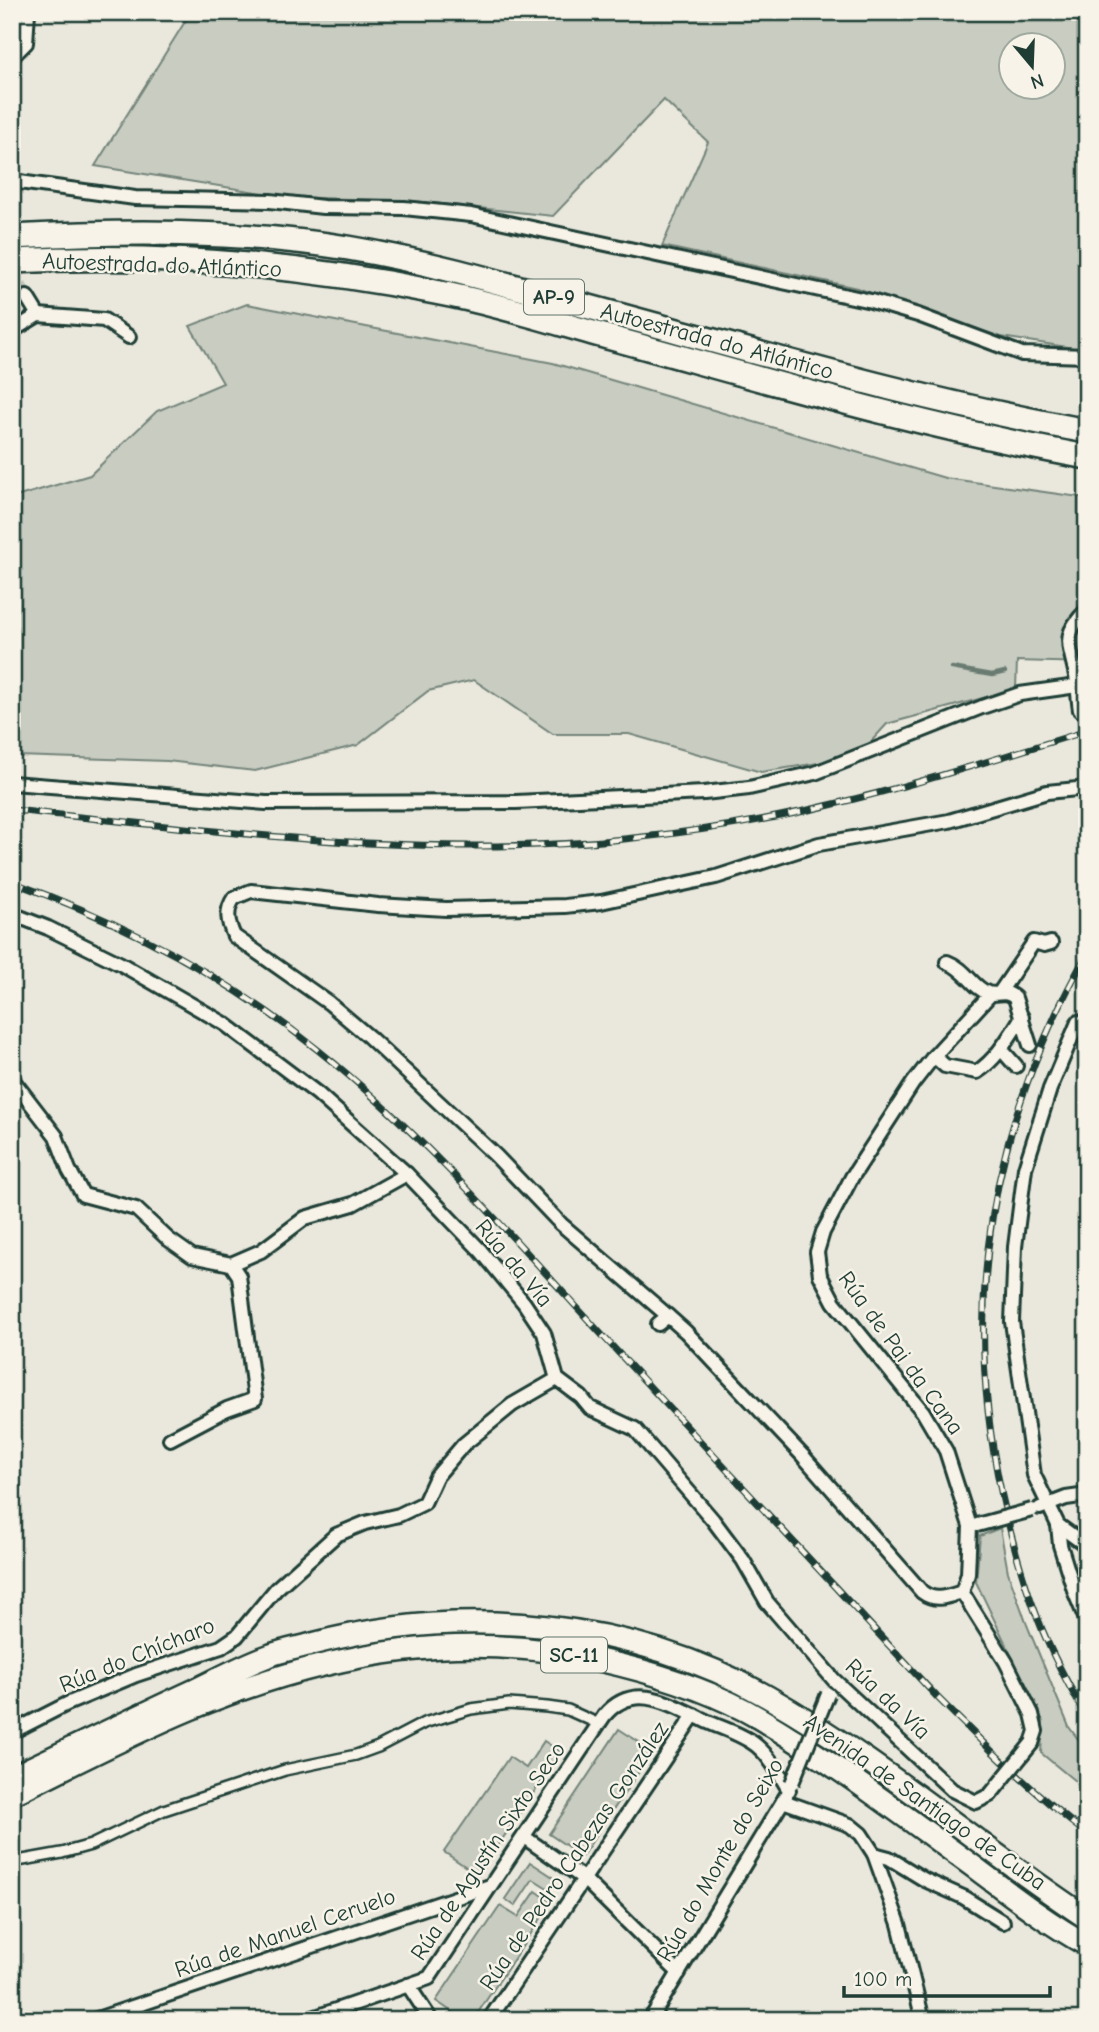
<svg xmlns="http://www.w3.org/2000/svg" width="1099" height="2032" font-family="'Comic Neue',sans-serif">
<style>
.green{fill:#c8ccc1;stroke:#74847a;stroke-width:2;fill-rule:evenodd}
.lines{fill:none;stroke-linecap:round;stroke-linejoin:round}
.stream{stroke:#6a7c72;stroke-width:4.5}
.minor-tunnel{stroke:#c1c6bb;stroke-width:12;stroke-dasharray:12 6;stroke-linecap:butt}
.pedestrian-casing{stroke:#1f3d34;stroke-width:14}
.minor-casing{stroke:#1f3d34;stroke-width:18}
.trunk-casing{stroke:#1f3d34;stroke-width:26}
.motorway-casing{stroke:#1f3d34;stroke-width:28}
.pedestrian{stroke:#f7f3e8;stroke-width:9}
.minor{stroke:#f7f3e8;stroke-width:12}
.trunk{stroke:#f7f3e8;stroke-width:21}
.motorway{stroke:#f7f3e8;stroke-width:23}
.rail-casing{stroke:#1f3d34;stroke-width:7}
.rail{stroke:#f7f3e8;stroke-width:4.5;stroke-dasharray:13;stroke-linecap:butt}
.minor-bridge-casing{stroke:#1f3d34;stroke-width:18;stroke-linecap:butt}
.minor-bridge{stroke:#f7f3e8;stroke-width:12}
.labels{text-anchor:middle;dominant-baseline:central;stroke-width:5;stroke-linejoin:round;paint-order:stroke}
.shield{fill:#f7f3e8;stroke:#60746a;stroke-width:2}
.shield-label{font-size:21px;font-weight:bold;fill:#1f3d34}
.street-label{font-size:23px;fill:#1f3d34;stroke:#f7f3e8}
</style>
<rect width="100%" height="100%" fill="#eae8dd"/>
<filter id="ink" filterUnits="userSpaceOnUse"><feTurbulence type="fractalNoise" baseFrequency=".0143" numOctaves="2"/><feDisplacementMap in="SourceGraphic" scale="14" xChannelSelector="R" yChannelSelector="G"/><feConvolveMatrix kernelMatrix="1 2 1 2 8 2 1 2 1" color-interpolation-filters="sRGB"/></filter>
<g filter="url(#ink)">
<g class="green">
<path d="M 191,12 L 1087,12 L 1087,350 L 1001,337 L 857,288 L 662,246 L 708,142 L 664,100 L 553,216 L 414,201 L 287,197 L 95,166 ZM 1012,46 L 1054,46 L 1054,88 L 1012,88 Z"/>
<path d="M 247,304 L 553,363 L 945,478 L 1087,498 L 1087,663 L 1017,661 L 1016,689 L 887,724 L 857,757 L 761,772 L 629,734 L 553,734 L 474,680 L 428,691 L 358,745 L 255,771 L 167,761 L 17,756 L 12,752 L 12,498 L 90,475 L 157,411 L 223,383 L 190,326 Z"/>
<path d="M 1000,1528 L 1008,1572 L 1027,1625 L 1069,1727 L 1087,1751 L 1087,1791 L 1041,1753 L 1043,1721 L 976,1582 L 980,1536 Z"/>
<path d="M 619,1729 L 653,1751 L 582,1856 L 549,1834 Z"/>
<path d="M 544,1741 L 561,1752 L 478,1875 L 444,1852 L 509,1757 L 526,1768 Z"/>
<path d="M 530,1862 L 556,1879 L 549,1889 L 533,1879 L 515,1906 L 505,1899 Z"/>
<path d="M 536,1891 L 552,1902 L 473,2020 L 464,2020 L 436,2001 L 500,1906 L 518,1917 Z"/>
</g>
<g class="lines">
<path class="stream" d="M 952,668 L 992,675 L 1005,672"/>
<g class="minor-tunnel">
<path d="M 12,269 L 27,297"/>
<path d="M 1080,710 L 1087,735"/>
</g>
<defs>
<path id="pedestrian" d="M 12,1862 L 62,1853 L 91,1845 L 164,1810 L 285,1770 L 356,1755 L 378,1747 L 424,1723 L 471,1709 L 509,1704 L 547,1707 L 568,1710 L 599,1724"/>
<g id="minor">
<path d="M 12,57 L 26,43 L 28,12"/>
<path d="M 12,181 L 135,198 L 270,201 L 323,207 L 404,208 L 471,215 L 871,301 L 918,315 L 1022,354 L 1087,356"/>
<path d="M 27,297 L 38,315"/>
<path d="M 12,331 L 38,315 L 104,320 L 129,337"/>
<path d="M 1080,710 C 1078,698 1078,687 1076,676 C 1070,644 1060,636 1087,610"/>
<path d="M 12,783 L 266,803 L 516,802 L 704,793 L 749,788 L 815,773 L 982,707 L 1020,694 L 1077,686"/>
<path d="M 12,914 L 48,928 L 121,964 L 225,1024 L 318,1094 L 407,1174 L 481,1251 L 524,1303 L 544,1333 L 557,1379 L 581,1397 L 590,1408 L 635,1429 L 713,1520 L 743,1560 L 767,1602 L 834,1680 L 952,1790 L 976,1802 L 990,1795"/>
<path d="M 947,962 C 966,969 973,988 988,993 C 998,996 1006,989 1015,998 L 1030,1045"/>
<path d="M 1000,992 L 1034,942 L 1044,945 L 1051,943"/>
<path d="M 1078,1022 L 1050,1089 L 1025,1168 L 1015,1247 L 1012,1322 L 1034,1475 L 1058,1525 L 1060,1545 L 1075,1593 L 1087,1622"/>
<path d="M 1001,1049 L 1016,1066"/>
<path d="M 934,1056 L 945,1066 L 977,1072 C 997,1059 1009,1037 1022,1017"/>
<path d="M 12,1079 L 56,1136 L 69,1170 L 83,1195 L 136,1209 L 168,1239 L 192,1256 L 231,1264 L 261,1251 L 305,1218 L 353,1204 L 407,1174"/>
<path d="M 668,1316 L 561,1224 L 496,1156 L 369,1037 L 329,1003 L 234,936 C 228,923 225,911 234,898 L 251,891 L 378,905 L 446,909 L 565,906 L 601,902 L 716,877 L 819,844 L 949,821 L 1047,792 L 1087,788"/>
<path d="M 658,1324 L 668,1316 L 686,1332 L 803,1456 L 922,1592 C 935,1602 947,1597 962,1592"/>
<path d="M 170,1439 L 227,1409 L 255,1399 L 239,1276 L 231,1264"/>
<path d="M 1040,1508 L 1066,1498 L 1087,1495"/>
<path d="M 1058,1525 L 1087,1546"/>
<path d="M 962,1592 L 968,1574 L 970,1526 L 946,1451 L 923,1412 L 834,1302 L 820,1275 L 817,1252 L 823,1232 L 852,1177 L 913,1083 L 934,1056 L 991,994"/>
<path d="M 962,1592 L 1006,1662 L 1032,1714 L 1036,1731 L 1032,1743"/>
<path d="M 12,1732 L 67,1704 L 136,1675 L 221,1647 L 237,1636 L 276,1589 L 336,1535 L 365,1523 L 399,1515 L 424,1503 L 436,1477 L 463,1445 L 512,1405 L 557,1379"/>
<path d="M 783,1801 L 850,1825 L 861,1834 L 874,1854 L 899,1924 L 923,2020"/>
<path d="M 524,1837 L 583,1878 L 679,1973"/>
<path d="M 874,1854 L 889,1858 L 925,1880 L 963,1897 L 1003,1922"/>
<path d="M 408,1985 L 431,2020"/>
<path d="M 94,2020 L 490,1886"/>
<path d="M 307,2020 L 429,1978 L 604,1716 C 635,1678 675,1707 708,1722 C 724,1729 744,1735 757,1746 C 771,1758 780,1775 789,1790"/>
<path d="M 489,2020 L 694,1715"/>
<path d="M 650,2020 L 786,1796"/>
</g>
<g id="trunk">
<path d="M 12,1777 C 73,1748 134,1718 195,1690 C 220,1678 245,1664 271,1655 C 284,1650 298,1648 312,1644 C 462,1604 632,1620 768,1697 C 881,1761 979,1847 1087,1918"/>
<path d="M 12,1794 C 71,1765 130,1734 190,1709 C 331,1651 470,1626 620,1665 C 668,1677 716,1693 759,1718 C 834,1763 904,1816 974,1867 C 1010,1894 1047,1923 1087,1945"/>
</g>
<g id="motorway">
<path d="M 12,237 C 124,231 237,230 348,248 C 426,261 502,283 578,304 C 747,349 915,400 1087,431"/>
<path d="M 12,261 C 153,253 296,264 435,292 C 494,303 553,322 611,338 C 769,381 926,428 1087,457"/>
</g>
</defs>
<use href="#pedestrian" class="pedestrian-casing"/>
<use href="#minor" class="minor-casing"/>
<use href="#trunk" class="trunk-casing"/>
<use href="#motorway" class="motorway-casing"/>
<use href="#pedestrian" class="pedestrian"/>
<use href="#minor" class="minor"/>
<use href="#trunk" class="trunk"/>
<use href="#motorway" class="motorway"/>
<defs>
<g id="rail">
<path d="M 12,810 C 215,830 420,860 624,839 C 694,832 766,821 834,804 C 920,784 1003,756 1087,731"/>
<path d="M 12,882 C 123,922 226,976 318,1050 C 427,1137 519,1245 614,1348 C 722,1464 829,1581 937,1697 C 985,1745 1033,1793 1087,1834"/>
<path d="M 1087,954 C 990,1125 960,1303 1002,1496 C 1013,1546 1027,1596 1048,1643 C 1059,1668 1073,1693 1087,1718"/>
</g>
</defs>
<use href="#rail" class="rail-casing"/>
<use href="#rail" class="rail"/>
<defs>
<g id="minor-bridge">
<path d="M 977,1525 L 1032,1510"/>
<path d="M 792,1783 L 828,1694"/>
<path d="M 990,1795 L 1032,1743"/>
</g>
</defs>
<use href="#minor-bridge" class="minor-bridge-casing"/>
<use href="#minor-bridge" class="minor-bridge"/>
</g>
</g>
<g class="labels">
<g class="shield">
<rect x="524" y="279.5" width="60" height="35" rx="5"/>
<rect x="541" y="1637.5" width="66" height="35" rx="5"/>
</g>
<g class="shield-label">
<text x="554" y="297">AP-9</text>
<text x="574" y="1655">SC-11</text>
</g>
<g class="street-label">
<text transform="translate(162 265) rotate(2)">Autoestrada do Atlántico</text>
<text transform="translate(717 341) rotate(15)">Autoestrada do Atlántico</text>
<text transform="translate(514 1263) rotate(50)">Rúa da Vía</text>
<text transform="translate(901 1353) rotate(54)">Rúa de Pai da Cana</text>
<text transform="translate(137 1655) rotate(-22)">Rúa do Chícharo</text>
<text transform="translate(888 1699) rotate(43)">Rúa da Vía</text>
<text transform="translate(925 1802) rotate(35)">Avenida de Santiago de Cuba</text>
<text transform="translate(488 1851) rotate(-56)">Rúa de Agustín Sixto Seco</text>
<text transform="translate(574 1856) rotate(-56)">Rúa de Pedro Cabezas González</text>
<text transform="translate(720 1860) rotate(-60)">Rúa do Monte do Seixo</text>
<text transform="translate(285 1933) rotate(-19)">Rúa de Manuel Ceruelo</text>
</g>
</g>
<rect width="1099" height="2032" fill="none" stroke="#f7f3e8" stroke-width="42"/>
<rect x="21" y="21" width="1057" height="1990" fill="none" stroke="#1f3d34" stroke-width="2.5" filter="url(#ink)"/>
<g transform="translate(1032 66) rotate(161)"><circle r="33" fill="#f7f3e8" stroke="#a1aaa0" stroke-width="2"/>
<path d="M0-5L12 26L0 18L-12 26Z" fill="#1f3d34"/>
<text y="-10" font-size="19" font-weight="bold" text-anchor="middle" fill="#1f3d34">N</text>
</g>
<path d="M844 1986v10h206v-10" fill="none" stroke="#1f3d34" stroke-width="3.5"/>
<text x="854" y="1986" font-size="21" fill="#1f3d34" stroke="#f7f3e8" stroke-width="5" paint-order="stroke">100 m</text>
</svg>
